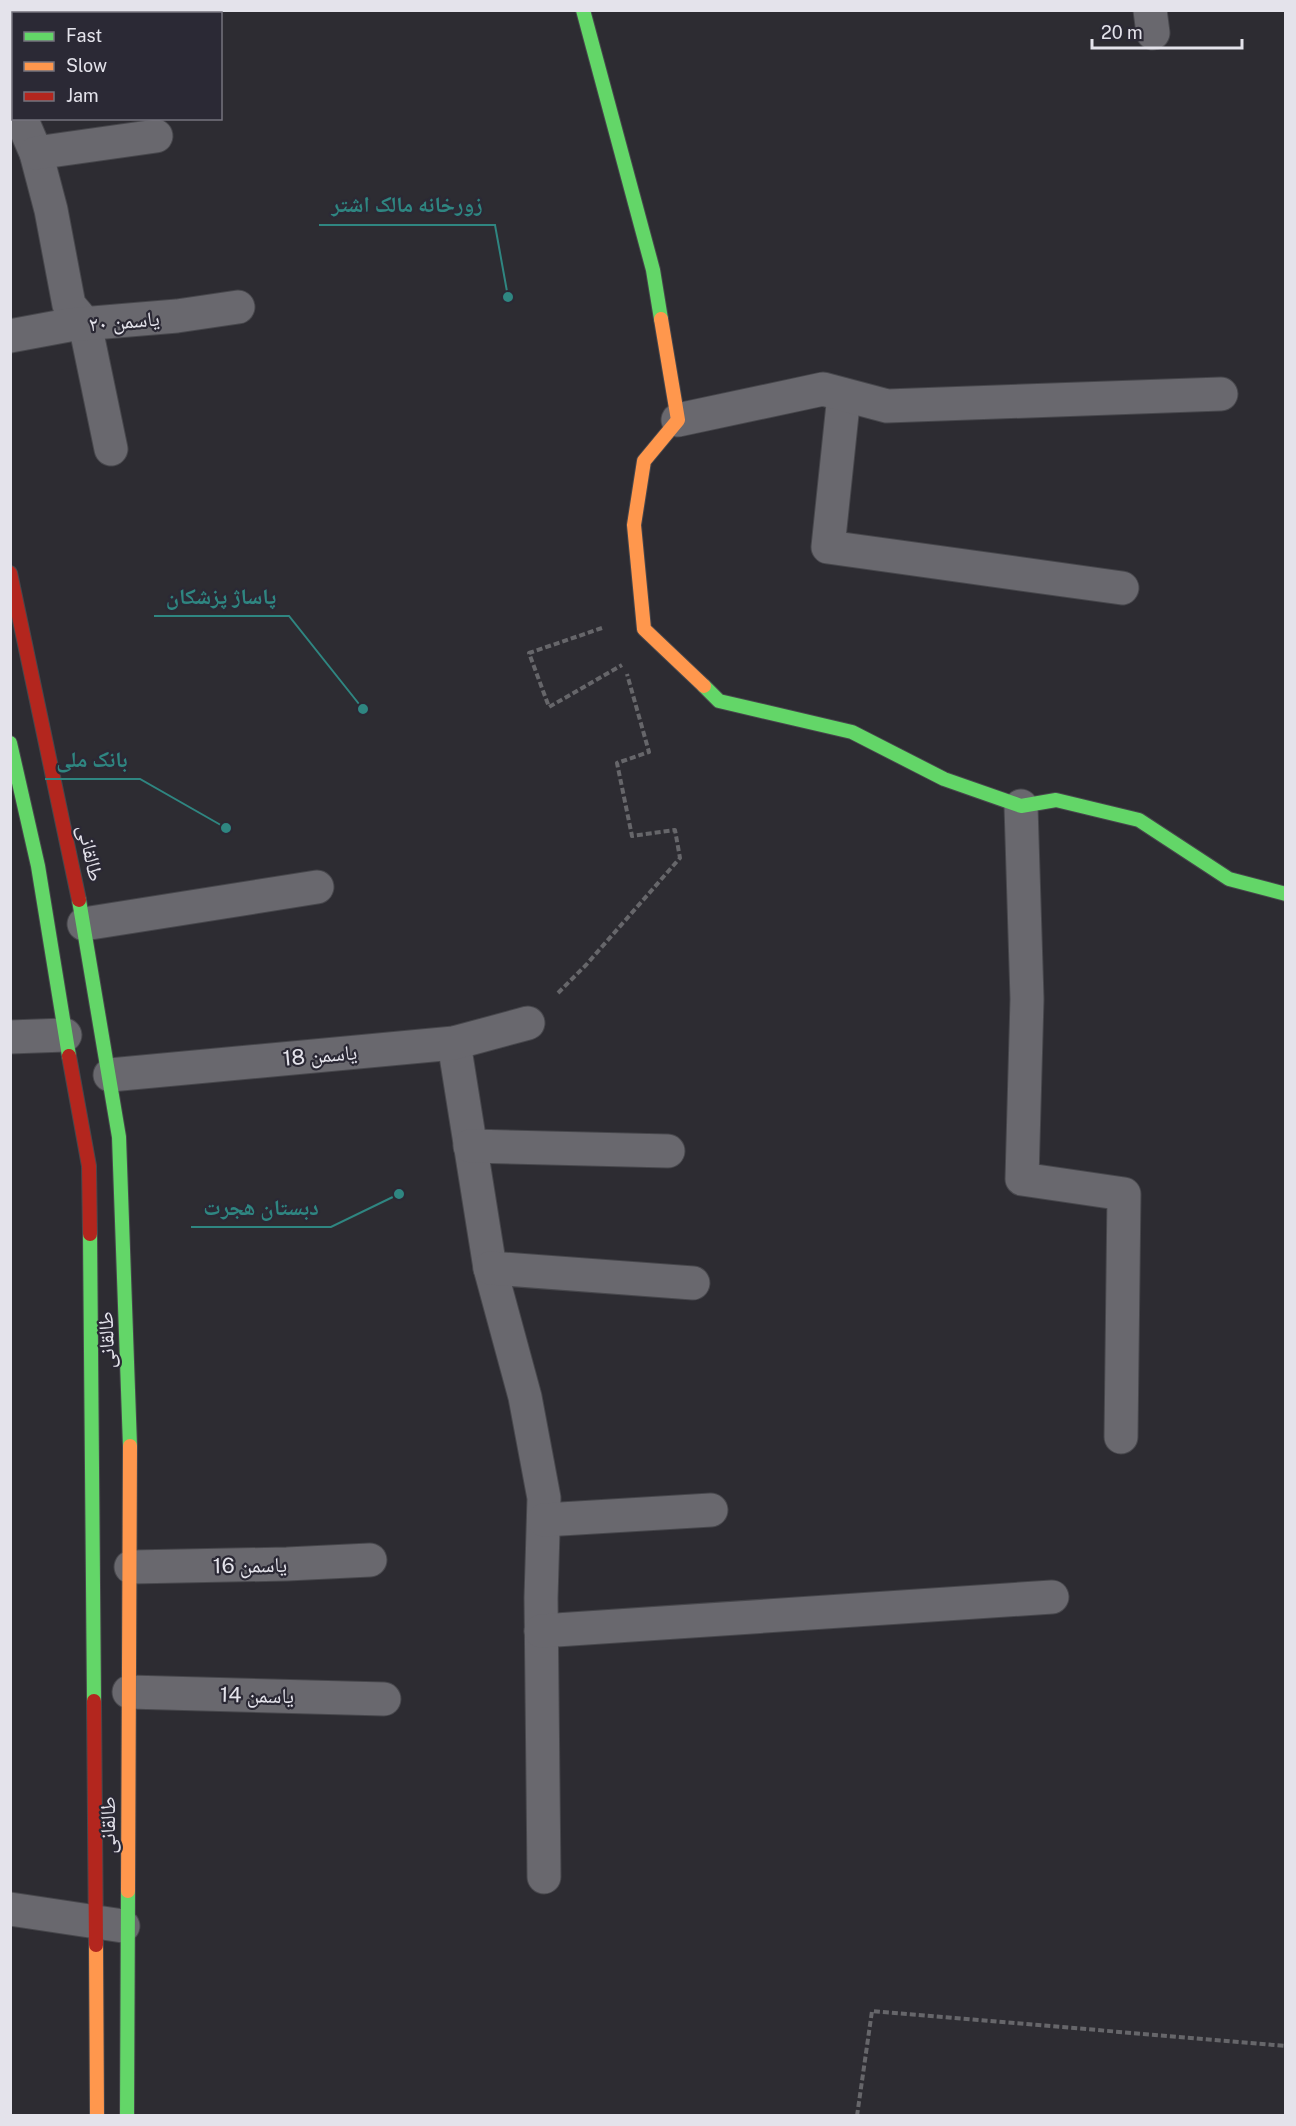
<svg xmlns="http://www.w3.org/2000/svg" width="1296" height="2126" font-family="'Public Sans','Noto Naskh Arabic',sans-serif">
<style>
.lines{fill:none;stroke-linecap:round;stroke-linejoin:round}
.street-casing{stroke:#47474c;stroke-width:35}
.fast-casing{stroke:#47474c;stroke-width:16}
.slow-casing{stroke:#47474c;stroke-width:16}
.jam-casing{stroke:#47474c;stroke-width:16}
.path{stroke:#66666a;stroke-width:4;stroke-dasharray:6 3;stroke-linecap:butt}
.street{stroke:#69686e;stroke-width:33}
.fast{stroke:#63d668;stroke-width:14}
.slow{stroke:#ff974d;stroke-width:14}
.jam{stroke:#b3261e;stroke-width:14}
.labels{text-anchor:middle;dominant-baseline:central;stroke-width:4.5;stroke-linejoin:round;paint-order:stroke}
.street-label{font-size:21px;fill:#e4e3eb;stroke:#2b2935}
.leader{fill:none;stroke:#2f8681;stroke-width:2}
.callout-dot{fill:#2f8681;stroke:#2b2935;stroke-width:2}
.callout-label{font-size:22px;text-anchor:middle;font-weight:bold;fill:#2f8681;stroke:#2b2935;stroke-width:4.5;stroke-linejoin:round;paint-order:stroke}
</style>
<rect width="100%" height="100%" fill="#2d2c32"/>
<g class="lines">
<defs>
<g id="street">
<path d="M 1150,10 L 1153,33"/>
<path d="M 21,118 L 36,153 L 51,210 L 69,305 L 85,324 L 111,449"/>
<path d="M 36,153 L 156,136"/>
<path d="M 10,336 L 69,325 L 177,316 L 238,307"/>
<path d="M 844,395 L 828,547 L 1122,588"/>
<path d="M 678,420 L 823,389 L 887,406 L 1221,394"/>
<path d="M 1021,806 L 1027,999 L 1022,1179 L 1124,1194 L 1121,1437"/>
<path d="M 84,924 L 317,887"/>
<path d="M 10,1037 L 65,1035"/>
<path d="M 454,1043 L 490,1268 L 525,1397 L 544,1498 L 541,1598 L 544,1877"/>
<path d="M 110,1075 L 454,1043 L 528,1023"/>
<path d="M 470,1146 L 668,1151"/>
<path d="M 490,1268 L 693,1283"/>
<path d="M 544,1520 L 711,1510"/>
<path d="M 131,1567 L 287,1564 L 370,1560"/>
<path d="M 541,1631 L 1052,1597"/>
<path d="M 129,1692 L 384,1699"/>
<path d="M 10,1909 L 123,1926"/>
</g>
<g id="fast">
<path d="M 583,10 L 653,270 L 661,319"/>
<path d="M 704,686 L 719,701 L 852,732 L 944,779 L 1021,806 L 1056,800 L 1139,820 L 1229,879 L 1286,894"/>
<path d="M 10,743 L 38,866 L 69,1056"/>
<path d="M 79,900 L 119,1137 L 130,1446"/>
<path d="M 90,1234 L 94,1701"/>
<path d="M 127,2116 L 128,1891"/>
</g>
<g id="slow">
<path d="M 661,319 L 678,420 L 644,461 L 634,525 L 644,629 L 704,686"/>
<path d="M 128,1891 L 130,1446"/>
<path d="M 96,1945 L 97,2116"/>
</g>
<g id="jam">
<path d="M 10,573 L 79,900"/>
<path d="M 69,1056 L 89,1166 L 90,1234"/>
<path d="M 94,1701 L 96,1945"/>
</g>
</defs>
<use href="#street" class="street-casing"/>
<use href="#fast" class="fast-casing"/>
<use href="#slow" class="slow-casing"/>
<use href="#jam" class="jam-casing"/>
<g class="path">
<path d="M 602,628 L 529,653 L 549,707 L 622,665"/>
<path d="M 558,993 L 586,965 L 680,858 L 675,830 L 632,836 L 617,763 L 649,752 L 627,674"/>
<path d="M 857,2116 L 872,2011 L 1286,2046"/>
</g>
<use href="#street" class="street"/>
<use href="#fast" class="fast"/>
<use href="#slow" class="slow"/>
<use href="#jam" class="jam"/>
</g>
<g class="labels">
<g class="street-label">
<text transform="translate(124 321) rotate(-5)">یاسمن ۲۰</text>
<text transform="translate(91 853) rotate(78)">طالقانی</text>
<text transform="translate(320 1055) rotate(-5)">یاسمن 18</text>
<text transform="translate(106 1340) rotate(-92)">طالقانی</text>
<text transform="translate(250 1565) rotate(-1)">یاسمن 16</text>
<text transform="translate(257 1695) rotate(1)">یاسمن 14</text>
<text transform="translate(107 1825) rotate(-90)">طالقانی</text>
</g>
</g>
<path class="leader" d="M508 297L495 225H319M363 709L289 616H154M226 828L140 779H45M399 1194L331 1227H191"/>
<g class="callout-dot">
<circle cx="508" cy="297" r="6"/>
<circle cx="363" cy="709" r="6"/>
<circle cx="226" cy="828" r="6"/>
<circle cx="399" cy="1194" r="6"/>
</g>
<g class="callout-label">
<text x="407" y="212">زورخانه مالک اشتر</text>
<text x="221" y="604">پاساژ پزشکان</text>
<text x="92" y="767">بانک ملی</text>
<text x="261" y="1215">دبستان هجرت</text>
</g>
<rect width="1296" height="2126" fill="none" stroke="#e4e3eb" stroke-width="24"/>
<rect x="12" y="12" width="210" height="108" fill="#2b2935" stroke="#75737e" stroke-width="1.5"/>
<rect x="24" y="32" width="30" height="9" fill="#63d668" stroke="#75737e" stroke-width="1.5"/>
<text x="66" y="42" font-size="18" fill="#e4e3eb">Fast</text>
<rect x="24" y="62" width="30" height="9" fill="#ff974d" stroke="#75737e" stroke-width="1.5"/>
<text x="66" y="72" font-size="18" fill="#e4e3eb">Slow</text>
<rect x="24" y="92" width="30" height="9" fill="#b3261e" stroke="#75737e" stroke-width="1.5"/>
<text x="66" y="102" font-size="18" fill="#e4e3eb">Jam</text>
<path d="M1092 39v9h150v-9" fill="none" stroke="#e4e3eb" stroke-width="3"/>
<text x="1101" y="39" font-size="18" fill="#e4e3eb" stroke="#2b2935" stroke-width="4.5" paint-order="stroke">20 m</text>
</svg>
